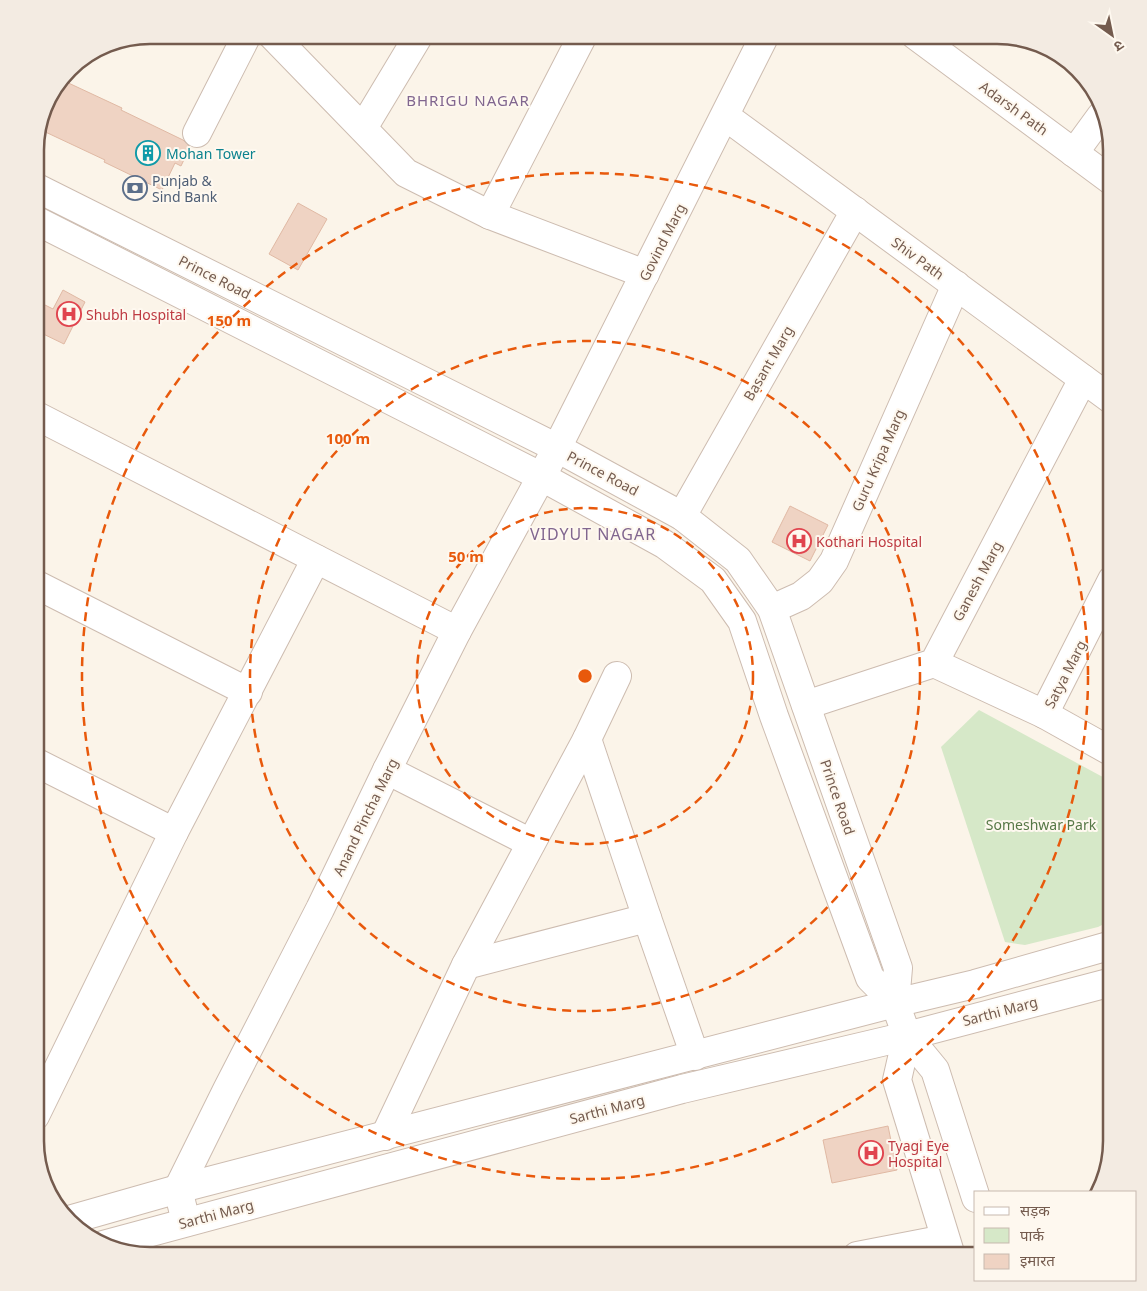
<svg xmlns="http://www.w3.org/2000/svg" width="1147" height="1291" font-family="'Noto Sans','Noto Sans Devanagari',sans-serif">
<style>
.green{fill:#d6e8c8}
.building{fill:#efd3c3;stroke:#e0b9a4}
.lines{fill:none;stroke-linecap:round;stroke-linejoin:round}
.minor-casing{stroke:#cdbcb0;stroke-width:30}
.minor{stroke:#fff;stroke-width:28}
.ring{fill:none;stroke:#e8590c;stroke-width:2.5;stroke-dasharray:9 6}
.labels{text-anchor:middle;dominant-baseline:central;stroke-width:4;stroke-linejoin:round;paint-order:stroke}
.street-label{font-size:14px;fill:#745b4e;stroke:#fef8ef}
.culture-label{font-size:14px;fill:#0d838f;stroke:#fef8ef;text-anchor:start}
.service-label{font-size:14px;fill:#4e5e75;stroke:#fef8ef;text-anchor:start}
.health-label{font-size:14px;fill:#be3a42;stroke:#fef8ef;text-anchor:start}
.park-label{font-size:14px;fill:#577847;stroke:#fef8ef}
.neighbourhood-label{font-size:15px;letter-spacing:1px;fill:#81668f;stroke:#fef8ef}
.quarter-label{font-size:16px;letter-spacing:1px;fill:#81668f;stroke:#fef8ef}
.rim{fill:none;stroke:#745b4e;stroke-width:2.5}
.centre{fill:#e8590c;stroke:#fef8ef;stroke-width:2.5}
.ring-label{font-size:15px;text-anchor:middle;font-weight:bold;fill:#e8590c;stroke:#fef8ef;stroke-width:4;stroke-linejoin:round;paint-order:stroke}
</style>
<rect width="100%" height="100%" fill="#fbf4e9"/>
<path class="green" d="M 979,710 L 1112,782 L 1112,920 L 1098,927 L 1025,945 L 1005,942 L 941,747 Z"/>
<g class="building">
<path d="M 62,80 L 122,108 L 121,110 L 183,140 L 190,147 L 181,166 L 175,163 L 162,190 L 104,162 L 105,160 L 39,129 L 47,99 Z"/>
<path d="M 298,203 L 327,219 L 298,270 L 269,254 Z"/>
<path d="M 63,290 L 85,302 L 64,344 L 35,330 L 35,300 L 53,309 Z"/>
<path d="M 790,506 L 828,525 L 810,561 L 772,542 Z"/>
<path d="M 888,1126 L 897,1170 L 832,1183 L 823,1140 Z"/>
</g>
<g class="lines">
<defs>
<g id="minor">
<path d="M 272,35 L 406,173 L 490,215 L 645,274"/>
<path d="M 915,35 L 1112,181"/>
<path d="M 725,116 L 1112,400"/>
<path d="M 363,128 L 419,35"/>
<path d="M 197,133 L 247,35"/>
<path d="M 1074,153 L 1101,116"/>
<path d="M 35,187 L 557,448 L 682,516 L 738,560 L 772,609 L 898,968 L 895,1003 L 907,1036 L 935,1070 L 976,1198"/>
<path d="M 490,215 L 583,35"/>
<path d="M 35,220 L 542,477 L 664,544 L 713,580 L 742,621 L 774,716 L 870,978 L 895,1003"/>
<path d="M 35,415 L 457,631"/>
<path d="M 682,516 L 855,211"/>
<path d="M 39,586 L 248,692"/>
<path d="M 772,609 L 801,596 L 820,581 L 834,561 L 956,285"/>
<path d="M 934,663 L 1044,714 L 1112,752"/>
<path d="M 806,705 L 934,663 L 1083,379"/>
<path d="M 1044,714 L 1112,580"/>
<path d="M 587,739 L 647,918 L 695,1056"/>
<path d="M 35,762 L 174,832"/>
<path d="M 387,770 L 531,843"/>
<path d="M 466,965 L 647,918"/>
<path d="M 907,1036 L 897,1080 L 951,1256"/>
<path d="M 35,1116 L 174,832 L 316,559"/>
<path d="M 385,1136 L 466,965 L 587,739 L 617,676"/>
<path d="M 69,1220 L 178,1189 L 895,1003 L 975,984 L 1112,945"/>
<path d="M 186,1222 L 178,1189 L 227,1090 L 320,909 L 387,770 L 457,631 L 557,448 L 765,35"/>
<path d="M 103,1245 L 682,1089 L 907,1036 L 1112,982"/>
<path d="M 857,1256 L 945,1239"/>
</g>
</defs>
<use href="#minor" class="minor-casing"/>
<use href="#minor" class="minor"/>
</g>
<g class="ring">
<circle cx="585" cy="676" r="168"/>
<circle cx="585" cy="676" r="335"/>
<circle cx="585" cy="676" r="503"/>
</g>
<defs>
<symbol id="building-ring" viewBox="-11 -11 22 22"><circle r="9.5" fill="#fef8ef" stroke="#0f9aa8" stroke-width="1.5"/><path d="M-4-6H4V6H1V3H-1V6H-4ZM-2.5-4.3h1.7v1.8h-1.7ZM.8-4.3h1.7v1.8H.8ZM-2.5-1h1.7V.8h-1.7ZM.8-1h1.7V.8H.8Z" fill="#0f9aa8"/></symbol>
<symbol id="bank-ring" viewBox="-11 -11 22 22"><circle r="9.5" fill="#fef8ef" stroke="#5c6f8a" stroke-width="1.5"/><path d="M-6-4H6V4H-6ZM0-2.3a2.3 2.3 0 1 0 0 4.6a2.3 2.3 0 1 0 0-4.6Z" fill="#5c6f8a"/></symbol>
<symbol id="hospital-ring" viewBox="-11 -11 22 22"><circle r="9.5" fill="#fef8ef" stroke="#e0444e" stroke-width="1.5"/><path d="M-5-5h3v3.5h4V-5h3V5h-3V1.5h-4V5h-3Z" fill="#e0444e"/></symbol>
</defs>
<g fill-rule="evenodd">
<use href="#building-ring" x="134" y="139" width="28" height="28"/>
<use href="#bank-ring" x="121" y="174" width="28" height="28"/>
<use href="#hospital-ring" x="55" y="300" width="28" height="28"/>
<use href="#hospital-ring" x="785" y="527" width="28" height="28"/>
<use href="#hospital-ring" x="857" y="1139" width="28" height="28"/>
</g>
<g class="labels">
<g class="street-label">
<text transform="translate(1014 108) rotate(36)">Adarsh Path</text>
<text transform="translate(662 242) rotate(-63)">Govind Marg</text>
<text transform="translate(918 258) rotate(36)">Shiv Path</text>
<text transform="translate(215 277) rotate(27)">Prince Road</text>
<text transform="translate(768 363) rotate(-60)">Basant Marg</text>
<text transform="translate(878 460) rotate(-66)">Guru Kripa Marg</text>
<text transform="translate(603 473) rotate(28)">Prince Road</text>
<text transform="translate(977 581) rotate(-62)">Ganesh Marg</text>
<text transform="translate(1065 674) rotate(-63)">Satya Marg</text>
<text transform="translate(838 797) rotate(71)">Prince Road</text>
<text transform="translate(365 817) rotate(-64)">Anand Pincha Marg</text>
<text transform="translate(1000 1011) rotate(-15)">Sarthi Marg</text>
<text transform="translate(607 1109) rotate(-15)">Sarthi Marg</text>
<text transform="translate(216 1214) rotate(-15)">Sarthi Marg</text>
</g>
<g class="culture-label">
<text x="166" y="153">Mohan Tower</text>
</g>
<g class="service-label">
<text x="152" y="180">Punjab &amp;<tspan x="152" dy="16">Sind Bank</tspan></text>
</g>
<g class="health-label">
<text x="86" y="314">Shubh Hospital</text>
<text x="816" y="541">Kothari Hospital</text>
<text x="888" y="1145">Tyagi Eye<tspan x="888" dy="16">Hospital</tspan></text>
</g>
<g class="park-label">
<text x="1041" y="824">Someshwar Park</text>
</g>
<g class="neighbourhood-label">
<text x="468" y="100">BHRIGU NAGAR</text>
</g>
<g class="quarter-label">
<text x="593" y="534">VIDYUT NAGAR</text>
</g>
</g>
<path d="M0 0H1147V1291H0ZM150 44H997A106 106 0 0 1 1103 150V1141A106 106 0 0 1 997 1247H150A106 106 0 0 1 44 1141V150A106 106 0 0 1 150 44Z" fill="#f3ebe2" fill-rule="evenodd"/>
<path class="rim" d="M150 44H997A106 106 0 0 1 1103 150V1141A106 106 0 0 1 997 1247H150A106 106 0 0 1 44 1141V150A106 106 0 0 1 150 44Z"/>
<circle cx="585" cy="676" r="8" class="centre"/>
<g class="ring-label">
<text x="229" y="326">150 m</text>
<text x="348" y="444">100 m</text>
<text x="466" y="562">50 m</text>
</g>
<rect x="974" y="1191" width="162" height="90" fill="#fef8ef" stroke="#c7b9af"/>
<rect x="984" y="1207" width="25" height="8" fill="#ffffff" stroke="#c7b9af"/>
<text x="1020" y="1216" font-size="15" fill="#745b4e">सड़क</text>
<rect x="984" y="1228" width="25" height="15" fill="#d6e8c8" stroke="#c7b9af"/>
<text x="1020" y="1241" font-size="15" fill="#745b4e">पार्क</text>
<rect x="984" y="1254" width="25" height="15" fill="#efd3c3" stroke="#c7b9af"/>
<text x="1020" y="1266" font-size="15" fill="#745b4e">इमारत</text>
<g transform="translate(1112 35) rotate(147)" stroke="#fef8ef" stroke-width="4" paint-order="stroke">
<path d="M0-4L9 19L0 12L-9 19Z" fill="#745b4e"/>
<text y="-8" font-size="14" font-weight="bold" text-anchor="middle" fill="#745b4e">उ</text>
</g>
</svg>
